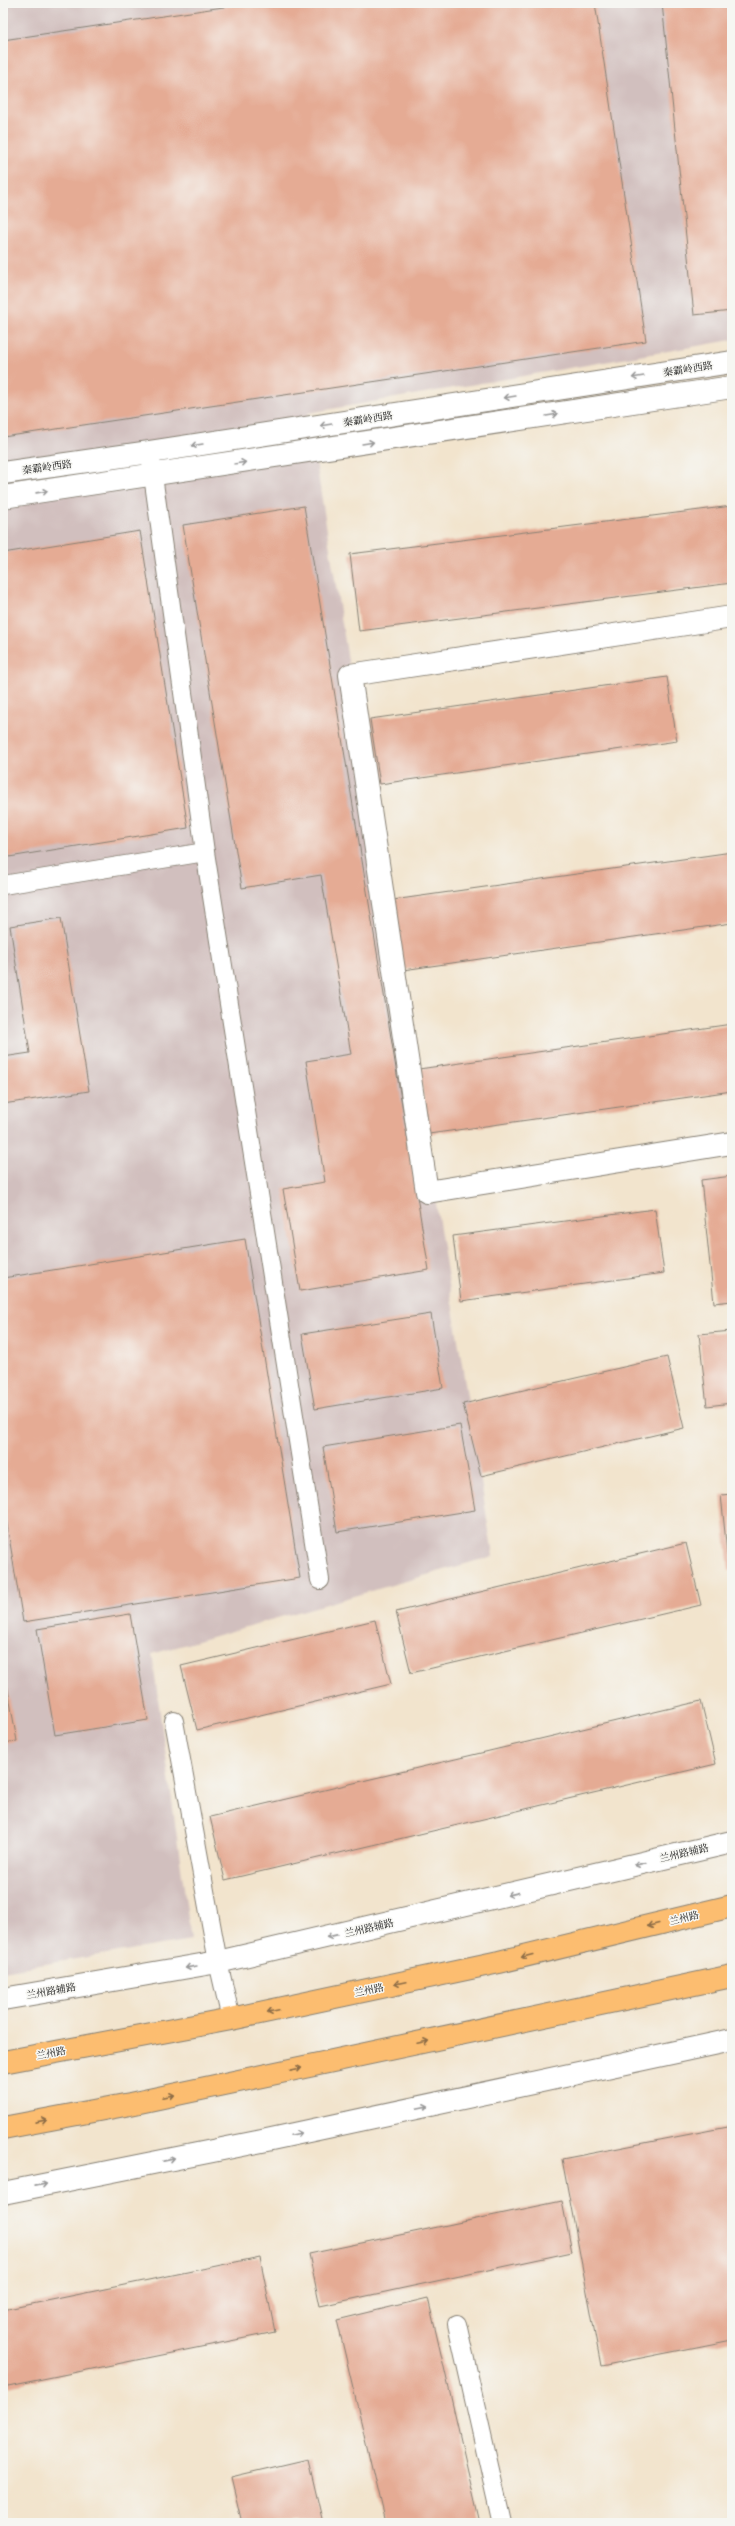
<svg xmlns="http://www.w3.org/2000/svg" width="735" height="2526" font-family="'Libre Caslon Text','Noto Serif SC',serif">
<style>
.industrial{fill:#d1bfbe}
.building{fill:#e5ab94}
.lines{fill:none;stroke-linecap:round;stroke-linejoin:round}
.service-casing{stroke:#878074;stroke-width:20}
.minor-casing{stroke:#878074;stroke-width:24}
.tertiary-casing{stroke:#878074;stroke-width:24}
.primary-casing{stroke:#878074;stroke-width:24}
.service{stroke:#fff;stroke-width:18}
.minor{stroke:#fff;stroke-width:22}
.tertiary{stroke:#fff;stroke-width:22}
.primary{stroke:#fcbd6f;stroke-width:22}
.oneway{stroke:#999}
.oneway2{stroke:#8c6c46}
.labels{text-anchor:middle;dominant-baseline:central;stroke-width:3;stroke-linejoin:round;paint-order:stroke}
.street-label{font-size:10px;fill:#1c1c1c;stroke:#f6f6f2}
</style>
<rect width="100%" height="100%" fill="#f6f6f2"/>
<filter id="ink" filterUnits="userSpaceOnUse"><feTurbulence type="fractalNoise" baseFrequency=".025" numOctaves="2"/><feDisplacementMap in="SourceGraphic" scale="8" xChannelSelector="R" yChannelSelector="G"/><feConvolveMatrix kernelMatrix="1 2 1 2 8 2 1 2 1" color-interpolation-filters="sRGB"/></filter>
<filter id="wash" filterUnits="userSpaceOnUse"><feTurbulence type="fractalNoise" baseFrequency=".012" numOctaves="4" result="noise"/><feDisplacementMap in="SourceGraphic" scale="16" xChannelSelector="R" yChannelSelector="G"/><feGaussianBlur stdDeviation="0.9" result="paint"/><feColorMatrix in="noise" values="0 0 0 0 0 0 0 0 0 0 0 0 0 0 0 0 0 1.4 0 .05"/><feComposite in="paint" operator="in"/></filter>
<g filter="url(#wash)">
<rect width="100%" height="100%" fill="#f2e4cd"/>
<path class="industrial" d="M 3,3 L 732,3 L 732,340 L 308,413 L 493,1556 L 152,1654 L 191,1940 L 3,1971 Z"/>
<g id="blocks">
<g class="building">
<path d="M 250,3 L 595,3 L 646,341 L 3,437 L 3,40 Z"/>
<path d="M 662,3 L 732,3 L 732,311 L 694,315 Z"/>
<path d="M 304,506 L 429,1270 L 300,1291 L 283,1189 L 325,1182 L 306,1061 L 351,1054 L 321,875 L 242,888 L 183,525 Z"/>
<path d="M 732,506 L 732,583 L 359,631 L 350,554 Z"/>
<path d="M 140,531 L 188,828 L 3,858 L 3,553 Z"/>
<path d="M 667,677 L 677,741 L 380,784 L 370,719 Z"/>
<path d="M 732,852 L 732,923 L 403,970 L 393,900 Z"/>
<path d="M 61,918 L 89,1091 L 3,1104 L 3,1057 L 30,1053 L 10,926 Z"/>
<path d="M 732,1024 L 732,1091 L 429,1134 L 419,1069 Z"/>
<path d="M 732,1176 L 732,1301 L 714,1303 L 701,1180 Z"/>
<path d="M 655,1209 L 664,1273 L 461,1301 L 453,1236 Z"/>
<path d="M 245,1239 L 300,1578 L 23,1622 L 3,1500 L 3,1278 Z"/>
<path d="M 431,1314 L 443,1388 L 315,1409 L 302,1334 Z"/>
<path d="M 732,1331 L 732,1403 L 707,1406 L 699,1334 Z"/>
<path d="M 667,1357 L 684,1428 L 481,1476 L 463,1404 Z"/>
<path d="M 460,1425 L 475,1510 L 337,1532 L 323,1447 Z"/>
<path d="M 732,1494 L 732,1570 L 729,1571 L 721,1495 Z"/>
<path d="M 686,1543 L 701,1605 L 411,1673 L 396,1612 Z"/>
<path d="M 130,1614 L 148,1720 L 55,1735 L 37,1629 Z"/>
<path d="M 375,1620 L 391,1684 L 197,1730 L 181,1666 Z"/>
<path d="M 3,1662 L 17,1741 L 3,1743 Z"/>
<path d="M 701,1701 L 716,1764 L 225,1880 L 210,1817 Z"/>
<path d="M 732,2126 L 732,2340 L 601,2366 L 562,2159 Z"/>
<path d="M 562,2201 L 572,2252 L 320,2306 L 309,2254 Z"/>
<path d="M 260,2257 L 275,2332 L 3,2387 L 3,2310 Z"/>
<path d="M 428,2298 L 480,2523 L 385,2523 L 337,2320 Z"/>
<path d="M 308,2459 L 323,2523 L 242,2523 L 231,2477 Z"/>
</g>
</g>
</g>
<g filter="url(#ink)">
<use href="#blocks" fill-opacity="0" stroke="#878074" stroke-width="1"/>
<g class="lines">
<defs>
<g id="service">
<path d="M 151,461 L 205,852 L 320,1580"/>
<path d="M 3,885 L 205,852"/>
<path d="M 174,1721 L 218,1962 L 231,2019"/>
<path d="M 457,2324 L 502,2523"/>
</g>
<path id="minor" d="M 732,617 L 350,675 L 427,1192 L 732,1143"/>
<g id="tertiary">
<path d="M 3,473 L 150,452 L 732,362"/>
<path d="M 3,497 L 732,387"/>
<path d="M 3,1999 L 218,1962 L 732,1842"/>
<path d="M 3,2193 L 262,2141 L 732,2040"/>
</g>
<g id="primary">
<path d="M 3,2062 L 231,2019 L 499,1962 L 732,1906"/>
<path d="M 3,2128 L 130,2104 L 732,1976"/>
</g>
</defs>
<use href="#service" class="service-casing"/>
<use href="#minor" class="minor-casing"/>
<use href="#tertiary" class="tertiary-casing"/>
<use href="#primary" class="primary-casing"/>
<use href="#service" class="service"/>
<use href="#minor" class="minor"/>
<use href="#tertiary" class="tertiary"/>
<use href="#primary" class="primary"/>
</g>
<defs><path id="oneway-shaft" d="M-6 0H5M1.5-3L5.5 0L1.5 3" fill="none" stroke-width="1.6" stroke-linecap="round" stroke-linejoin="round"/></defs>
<g class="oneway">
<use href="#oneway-shaft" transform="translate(638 377) rotate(171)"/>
<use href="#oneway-shaft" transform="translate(510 397) rotate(171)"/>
<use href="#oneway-shaft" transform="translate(552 415) rotate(-9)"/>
<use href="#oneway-shaft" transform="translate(326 425) rotate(171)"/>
<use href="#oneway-shaft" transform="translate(368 443) rotate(-9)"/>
<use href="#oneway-shaft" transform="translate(197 445) rotate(171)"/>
<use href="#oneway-shaft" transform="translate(240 463) rotate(-9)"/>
<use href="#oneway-shaft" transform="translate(42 492) rotate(-8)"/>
<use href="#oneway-shaft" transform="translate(640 1864) rotate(167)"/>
<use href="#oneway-shaft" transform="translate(513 1894) rotate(167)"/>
<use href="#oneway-shaft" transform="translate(332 1936) rotate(167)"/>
<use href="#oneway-shaft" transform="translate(191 1967) rotate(170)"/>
<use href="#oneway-shaft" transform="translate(423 2107) rotate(-12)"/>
<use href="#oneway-shaft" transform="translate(296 2134) rotate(-12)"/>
<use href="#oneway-shaft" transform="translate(169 2160) rotate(-11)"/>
<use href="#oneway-shaft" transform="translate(41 2185) rotate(-11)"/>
</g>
<g class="oneway2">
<use href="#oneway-shaft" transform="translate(653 1925) rotate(166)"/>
<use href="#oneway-shaft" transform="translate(527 1956) rotate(166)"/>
<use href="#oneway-shaft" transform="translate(400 1983) rotate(168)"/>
<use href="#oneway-shaft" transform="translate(273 2011) rotate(168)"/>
<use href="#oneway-shaft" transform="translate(423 2042) rotate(-12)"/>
<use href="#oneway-shaft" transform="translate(296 2069) rotate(-12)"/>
<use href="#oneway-shaft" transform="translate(169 2096) rotate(-12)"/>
<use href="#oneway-shaft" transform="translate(41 2121) rotate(-11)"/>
</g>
</g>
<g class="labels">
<g class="street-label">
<text transform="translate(688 369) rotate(-9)">秦霸岭西路</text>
<text transform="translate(368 419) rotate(-9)">秦霸岭西路</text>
<text transform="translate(47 467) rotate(-8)">秦霸岭西路</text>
<text transform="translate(684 1853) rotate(-13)">兰州路辅路</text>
<text transform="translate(684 1918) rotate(-14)">兰州路</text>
<text transform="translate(369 1928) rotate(-13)">兰州路辅路</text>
<text transform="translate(369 1990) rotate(-12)">兰州路</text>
<text transform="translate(51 1991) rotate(-10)">兰州路辅路</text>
<text transform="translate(51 2053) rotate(-11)">兰州路</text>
</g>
</g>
<rect width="735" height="2526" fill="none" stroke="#f6f6f2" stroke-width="16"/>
</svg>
